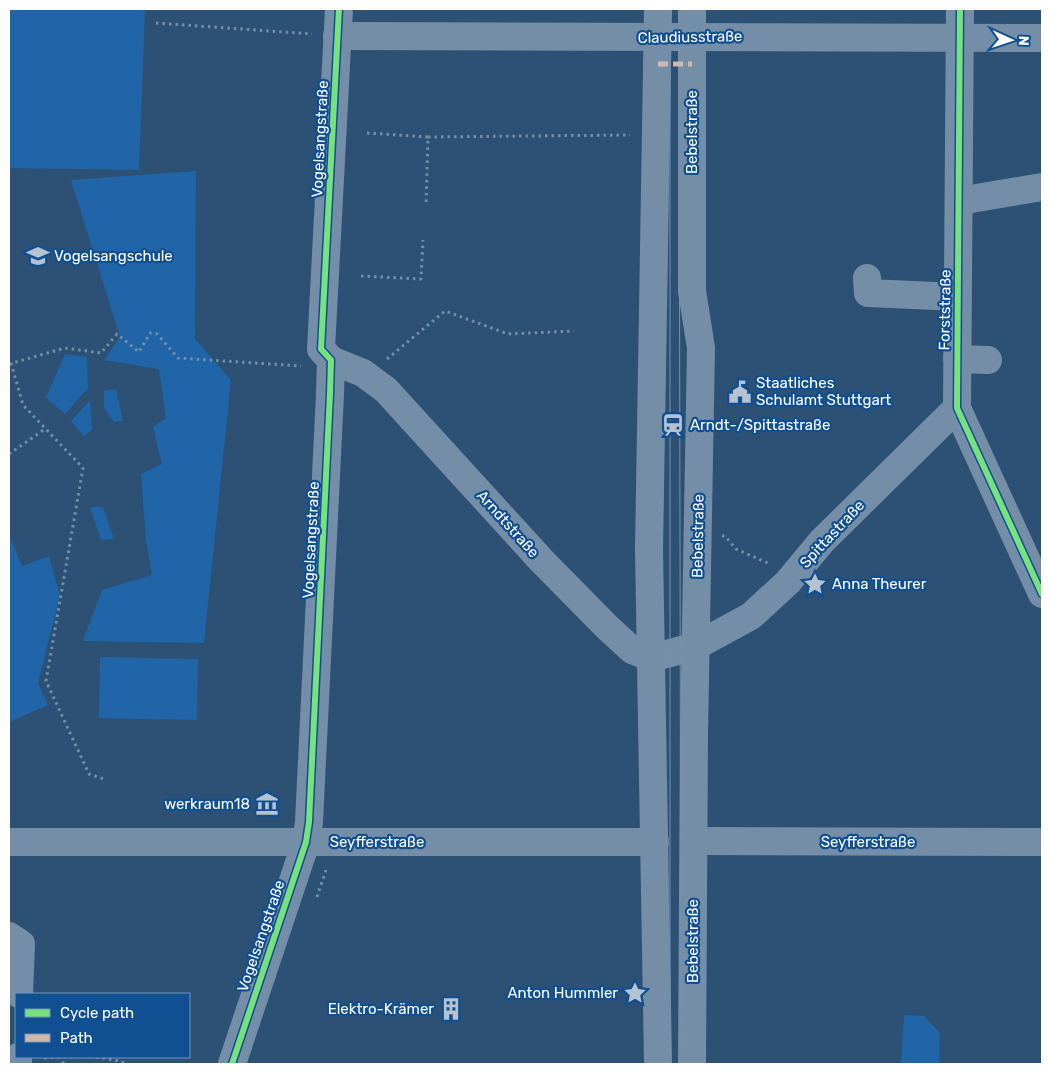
<svg xmlns="http://www.w3.org/2000/svg" width="1051" height="1073" font-family="Rubik,sans-serif">
<style>
.green{fill:#2065a7}
.lines{fill:none;stroke-linecap:round;stroke-linejoin:round}
.path{stroke:#758ea7;stroke-width:3;stroke-dasharray:2.5 4;stroke-linecap:butt}
.minor{stroke:#758ea7;stroke-width:28}
.tram{stroke:#7890a7;stroke-width:1}
.quiet{stroke:#d1b7ad;stroke-width:5;stroke-dasharray:10 5;stroke-linecap:butt}
.cycleway-casing{stroke:#105092;stroke-width:9}
.cycleway{stroke:#77e17e;stroke-width:6}
.labels{text-anchor:middle;dominant-baseline:central;stroke-width:4.5;stroke-linejoin:round;paint-order:stroke}
.street-label{font-size:15px;fill:#fff;stroke:#105092}
.poi-label{font-size:15px;fill:#fff;stroke:#105092;text-anchor:start}
</style>
<rect width="100%" height="100%" fill="#2d5175"/>
<g class="green">
<path d="M 9,9 L 145,9 L 139,170 L 9,168 Z"/>
<path d="M 196,171 L 195,339 L 231,380 L 204,643 L 83,641 L 102,590 L 152,575 L 146,540 L 141,474 L 162,464 L 153,427 L 166,418 L 159,369 L 104,360 L 120,337 L 71,180 Z"/>
<path d="M 65,354 L 87,357 L 88,388 L 65,414 L 46,398 Z"/>
<path d="M 116,389 L 123,421 L 114,422 L 104,408 L 104,391 Z"/>
<path d="M 90,400 L 92,430 L 84,436 L 71,421 Z"/>
<path d="M 90,507 L 103,507 L 114,539 L 101,540 Z"/>
<path d="M 9,535 L 22,566 L 49,556 L 60,595 L 38,683 L 48,705 L 9,722 Z"/>
<path d="M 100,657 L 198,659 L 197,720 L 99,718 Z"/>
<path d="M 904,1015 L 924,1016 L 940,1033 L 939,1064 L 901,1064 Z"/>
</g>
<g class="lines">
<g class="path">
<path d="M 156,23 L 312,34"/>
<path d="M 367,133 L 428,137 L 426,205"/>
<path d="M 428,137 L 630,135"/>
<path d="M 361,276 L 421,279 L 423,240"/>
<path d="M 387,359 L 445,311 L 508,334 L 574,331"/>
<path d="M 11,363 L 23,405 L 83,468 L 46,681 L 89,774 L 104,779"/>
<path d="M 9,364 L 65,348 L 101,353 L 117,334 L 139,352 L 150,333 L 157,334 L 178,358 L 301,366"/>
<path d="M 9,454 L 45,429"/>
<path d="M 722,536 L 725,536 L 736,549 L 770,564"/>
<path d="M 317,897 L 326,870"/>
<path d="M 44,1058 C 71,1057 102,1054 127,1064"/>
<path d="M 63,1064 L 63,1057"/>
</g>
<g class="minor">
<path d="M 960,9 L 957,408 L 1042,594"/>
<path d="M 337,36 L 1042,38"/>
<path d="M 959,201 L 1042,187"/>
<path d="M 867,278 L 868,293 L 958,297"/>
<path d="M 957,359 L 988,360"/>
<path d="M 331,360 L 363,373 L 386,390 L 541,560 L 607,627 L 632,650 L 652,658 L 696,646 L 751,616 L 788,582 L 822,541 L 957,408"/>
<path d="M 694,841 L 1042,842"/>
<path d="M 9,842 L 655,842"/>
<path d="M 9,936 L 21,944 L 19,994"/>
<path d="M 18,1064 L 18,1057"/>
<path d="M 232,1064 L 306,842 L 309,822 L 330,394 L 331,360 L 321,349 L 339,9"/>
<path d="M 658,1064 L 649,550 L 658,9"/>
<path d="M 692,1064 L 694,735 L 701,348 L 692,291 L 692,9"/>
</g>
<g class="tram">
<path d="M 670,9 L 670,1064"/>
<path d="M 679,9 L 681,1064"/>
</g>
<path class="quiet" d="M 658,64 L 692,64"/>
<defs>
<g id="cycleway">
<path d="M 960,9 L 957,408 L 1042,594"/>
<path d="M 232,1064 L 306,842 L 309,822 L 330,394 L 331,360 L 321,349 L 339,9"/>
</g>
</defs>
<use href="#cycleway" class="cycleway-casing"/>
<use href="#cycleway" class="cycleway"/>
</g>
<defs>
<symbol id="school-bare" viewBox="-9 -9 18 18"><path d="M0-5L7-2L0 1L-7-2ZM-4 1L0 2.5L4 1V4Q0 6-4 4Z" fill="#b6c2cf" stroke="#105092" stroke-width="2.5" paint-order="stroke"/></symbol>
<symbol id="civic-bare" viewBox="-9 -9 18 18"><path d="M-.6-6.5H3V-4.5H.6V-3L4-1V1h2V6H-6V1h2V-1L-.6-3ZM-1.2 2.5V6h2.4V2.5Z" fill="#b6c2cf" stroke="#105092" stroke-width="2.5" paint-order="stroke"/></symbol>
<symbol id="station-bare" viewBox="-9 -9 18 18"><path d="M-3-6H3Q5-6 5-4V2Q5 4 3 4L4.5 6H3L1.5 4h-3L-3 6H-4.5L-3 4Q-5 4-5 2V-4Q-5-6-3-6ZM-3.5-4v3h7v-3ZM-3.5 1v1.5H-2V1ZM2 1v1.5H3.5V1Z" fill="#b6c2cf" stroke="#105092" stroke-width="2.5" paint-order="stroke"/></symbol>
<symbol id="sight-bare" viewBox="-9 -9 18 18"><path d="M0-6L1.8-2.2L6-1.7L2.9 1.2L3.7 5.4L0 3.3L-3.7 5.4L-2.9 1.2L-6-1.7L-1.8-2.2Z" fill="#b6c2cf" stroke="#105092" stroke-width="2.5" paint-order="stroke"/></symbol>
<symbol id="museum-bare" viewBox="-9 -9 18 18"><path d="M0-6L6-3V-2H-6V-3ZM-5-1h2V3h-2ZM-1-1h2V3h-2ZM3-1h2V3H3ZM-6 4H6V6H-6Z" fill="#b6c2cf" stroke="#105092" stroke-width="2.5" paint-order="stroke"/></symbol>
<symbol id="building-bare" viewBox="-9 -9 18 18"><path d="M-4-6H4V6H1V3H-1V6H-4ZM-2.5-4.3h1.7v1.8h-1.7ZM.8-4.3h1.7v1.8H.8ZM-2.5-1h1.7V.8h-1.7ZM.8-1h1.7V.8H.8Z" fill="#b6c2cf" stroke="#105092" stroke-width="2.5" paint-order="stroke"/></symbol>
</defs>
<g fill-rule="evenodd">
<use href="#school-bare" x="22" y="240" width="32" height="32"/>
<use href="#civic-bare" x="724" y="376" width="32" height="32"/>
<use href="#station-bare" x="657" y="409" width="32" height="32"/>
<use href="#sight-bare" x="799" y="568" width="32" height="32"/>
<use href="#museum-bare" x="251" y="788" width="32" height="32"/>
<use href="#sight-bare" x="619" y="977" width="32" height="32"/>
<use href="#building-bare" x="435" y="993" width="32" height="32"/>
</g>
<g class="labels">
<g class="street-label">
<text transform="translate(690 37) rotate(-1)">Claudiusstraße</text>
<text transform="translate(692 132) rotate(-90)">Bebelstraße</text>
<text transform="translate(320 139) rotate(-87)">Vogelsangstraße</text>
<text transform="translate(945 310) rotate(-89)">Forststraße</text>
<text transform="translate(508 524) rotate(48)">Arndtstraße</text>
<text transform="translate(832 534) rotate(-47)">Spittastraße</text>
<text transform="translate(698 536) rotate(-89)">Bebelstraße</text>
<text transform="translate(311 540) rotate(-87)">Vogelsangstraße</text>
<text x="377" y="842">Seyfferstraße</text>
<text x="868" y="842">Seyfferstraße</text>
<text transform="translate(261 936) rotate(-71)">Vogelsangstraße</text>
<text transform="translate(693 941) rotate(-90)">Bebelstraße</text>
</g>
<g class="poi-label">
<text x="54" y="256">Vogelsangschule</text>
<text x="756" y="383">Staatliches<tspan x="756" dy="17">Schulamt Stuttgart</tspan></text>
<text x="690" y="425">Arndt-/Spittastraße</text>
<text x="832" y="584">Anna Theurer</text>
<text x="250" y="804" text-anchor="end">werkraum18</text>
<text x="618" y="993" text-anchor="end">Anton Hummler</text>
<text x="434" y="1009" text-anchor="end">Elektro-Krämer</text>
</g>
</g>
<rect width="1051" height="1073" fill="none" stroke="#ffffff" stroke-width="20"/>
<rect x="15" y="993" width="175" height="65" fill="#105092" stroke="#7096be"/>
<rect x="25" y="1009" width="25" height="8" fill="#77e17e" stroke="#7096be"/>
<text x="60" y="1018" font-size="15" fill="#ffffff">Cycle path</text>
<rect x="25" y="1034" width="25" height="8" fill="#d1b7ad" stroke="#7096be"/>
<text x="60" y="1043" font-size="15" fill="#ffffff">Path</text>
<g transform="translate(1011 40) rotate(93)" stroke="#105092" stroke-width="4" paint-order="stroke">
<path d="M0-4L9 19L0 12L-9 19Z" fill="#ffffff"/>
<text y="-8" font-size="14" font-weight="bold" text-anchor="middle" fill="#ffffff">N</text>
</g>
</svg>
